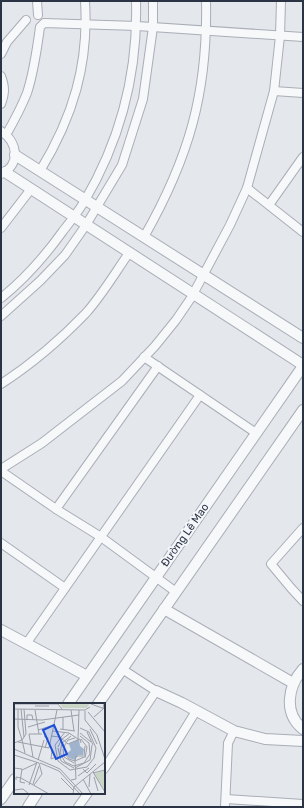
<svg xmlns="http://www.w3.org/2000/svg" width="304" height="808" font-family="Rubik,sans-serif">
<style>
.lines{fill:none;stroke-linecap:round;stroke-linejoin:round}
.minor-casing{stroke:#a9aeb7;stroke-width:10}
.tertiary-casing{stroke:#a9aeb7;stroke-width:12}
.minor{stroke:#f7f8fa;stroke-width:8}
.tertiary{stroke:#f7f8fa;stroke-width:10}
.labels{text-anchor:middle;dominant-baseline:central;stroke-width:4;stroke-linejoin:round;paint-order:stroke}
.street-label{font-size:11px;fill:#2b3445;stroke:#f4f6f9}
.inset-road{fill:none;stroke:#9a9fa9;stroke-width:1}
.view{fill:#1d4ed8;fill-opacity:0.15;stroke:#1d4ed8;stroke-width:2}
.inset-edge{fill:none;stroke:#2b3445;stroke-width:2}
</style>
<rect width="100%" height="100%" fill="#e4e7ec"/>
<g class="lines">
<defs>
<g id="minor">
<path d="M 37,1 L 38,15"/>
<path d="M 1,54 L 7,42 L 26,20"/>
<path d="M 1,76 C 5,87 5,93 1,104"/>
<path d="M 274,91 L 303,93"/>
<path d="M 1,131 C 18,142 21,165 1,174"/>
<path d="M 6,135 C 14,121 21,108 27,93 C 34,72 37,49 40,27 L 44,23 L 137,26 L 303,37"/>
<path d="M 40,171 C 73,117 89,64 85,1"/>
<path d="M 247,188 L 303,232"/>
<path d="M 269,205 L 303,157"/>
<path d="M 1,228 L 31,189"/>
<path d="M 144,237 C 189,158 208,92 206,1"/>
<path d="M 1,298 C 25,279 45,256 63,231 C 70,222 78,212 84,202 C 120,141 138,72 136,1"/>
<path d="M 1,316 L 40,281 L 65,255 L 86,225 L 122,165 L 143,99 L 153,27 L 153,1"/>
<path d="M 144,357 L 256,433"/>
<path d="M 1,384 C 32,364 61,339 86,313 C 102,295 115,273 129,253"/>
<path d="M 1,469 L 42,443 L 122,381 L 155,346 L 176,320 L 191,298 L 230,225 L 247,188 L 274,91 L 280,36 L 281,1"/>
<path d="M 1,471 L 56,509 L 101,537 L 176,592"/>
<path d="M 56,509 L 158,366"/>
<path d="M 303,528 L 271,564 L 291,588 L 303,601"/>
<path d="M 1,543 L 65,588"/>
<path d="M 26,644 L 200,395"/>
<path d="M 104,769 L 156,691 L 122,669"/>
<path d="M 226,799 L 303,804"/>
<path d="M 78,807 L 88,793"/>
<path d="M 137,807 L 196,711"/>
<path d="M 225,807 L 228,743 L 234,731"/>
</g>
<g id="tertiary">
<path d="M 15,155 L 303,338"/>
<path d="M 5,172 L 303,365"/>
<path d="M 164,609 L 293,683"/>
<path d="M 1,630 L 87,676"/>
<path d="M 303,669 C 288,686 283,713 303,729"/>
<path d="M 156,691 L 182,703 L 234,731 L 265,739 L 303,741"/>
<path d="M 68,704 L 303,366"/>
<path d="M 98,704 L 303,410"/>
<path d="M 1,799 L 15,779"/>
<path d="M 28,807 L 37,793"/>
</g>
</defs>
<use href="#minor" class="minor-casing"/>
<use href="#tertiary" class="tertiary-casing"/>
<use href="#minor" class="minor"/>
<use href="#tertiary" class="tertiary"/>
</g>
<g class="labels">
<g class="street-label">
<text transform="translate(185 535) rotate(-55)">Đường Lê Mao</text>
</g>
</g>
<g transform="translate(14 703)">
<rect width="91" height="91" fill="#e4e7ec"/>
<path d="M 91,67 L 91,87 L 80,71 Z" fill="#c9d6c5"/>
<path d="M 76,0 L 73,5 L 49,5 L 46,1 Z" fill="#c9d6c5"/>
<path d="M 65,36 L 66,43 L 70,46 L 69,52 L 64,52 L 61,57 L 55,55 L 52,51 L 57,47 L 55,41 Z" fill="#9fb4cc"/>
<path class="inset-road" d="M 0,1 L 44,1 L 48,6M 77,1 L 91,6M 21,3 L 35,3M 0,6 L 71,7 L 76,4M 4,6 L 4,24 L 8,37M 7,6 L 10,34M 21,7 L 25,31M 57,7 L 60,28M 71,8 L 71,17 L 83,32 L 91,56M 74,9 L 91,29M 80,14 L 89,6 L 90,0M 0,16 L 28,17 L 65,12M 13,17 L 13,12 L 18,12 L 19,17M 14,24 L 31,19M 66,25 L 75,29 L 82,45 L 80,55 L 73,64M 46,26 L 61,28M 76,26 L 83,41M 24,27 L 40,22M 49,27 L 49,14M 39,28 L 55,30 L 64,36M 51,29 L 41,42 L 44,58 L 56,67 L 73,64M 73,29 L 79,42M 66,30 L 77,39M 15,31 L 19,54M 15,31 L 28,31M 30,33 L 34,35 L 31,45M 37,33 L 46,34 L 54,41M 57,33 L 48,40 L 46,50 L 51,59 L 60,63 L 70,60 L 76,51 L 75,40 L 66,33M 67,36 L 73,44 L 71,55M 8,37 L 11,50M 64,37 L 65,7M 4,39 L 35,45 L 43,7M 0,40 L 8,37 L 12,31 L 10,6M 54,41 L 66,36 L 67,40M 44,44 L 48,36 L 55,31M 44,45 L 47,58 L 60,65M 49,45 L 54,37 L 61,35M 0,46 L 46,66 L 69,91M 49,46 L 50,54 L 60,60M 38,47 L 37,56 L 42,54M 51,51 L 55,56 L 61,58M 0,52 L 25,60 L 28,71 L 20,82M 24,57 L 30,37M 61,58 L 62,53 L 69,53M 26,60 L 45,68 L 66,91M 0,65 L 8,66 L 6,79 L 11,80M 61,65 L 76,57 L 78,42M 69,66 L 73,70 L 82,61M 8,67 L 23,60M 79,69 L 91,89M 79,70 L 91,67M 64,73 L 75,65M 80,74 L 84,88M 47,75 L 59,87M 69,76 L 77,91M 2,77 L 2,74 L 7,75 L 35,91M 57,77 L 62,76 L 61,58 L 70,54 L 71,43M 19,81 L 25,63M 15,82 L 23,59M 75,84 L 76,71M 0,87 L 9,86 L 15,91M 59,91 L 60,84 L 91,59"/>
<path class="view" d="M 40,22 L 53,51 L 42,56 L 29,27 Z"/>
<rect width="91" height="91" class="inset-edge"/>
</g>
<rect width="304" height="808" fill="none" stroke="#2b3445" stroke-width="4"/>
</svg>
